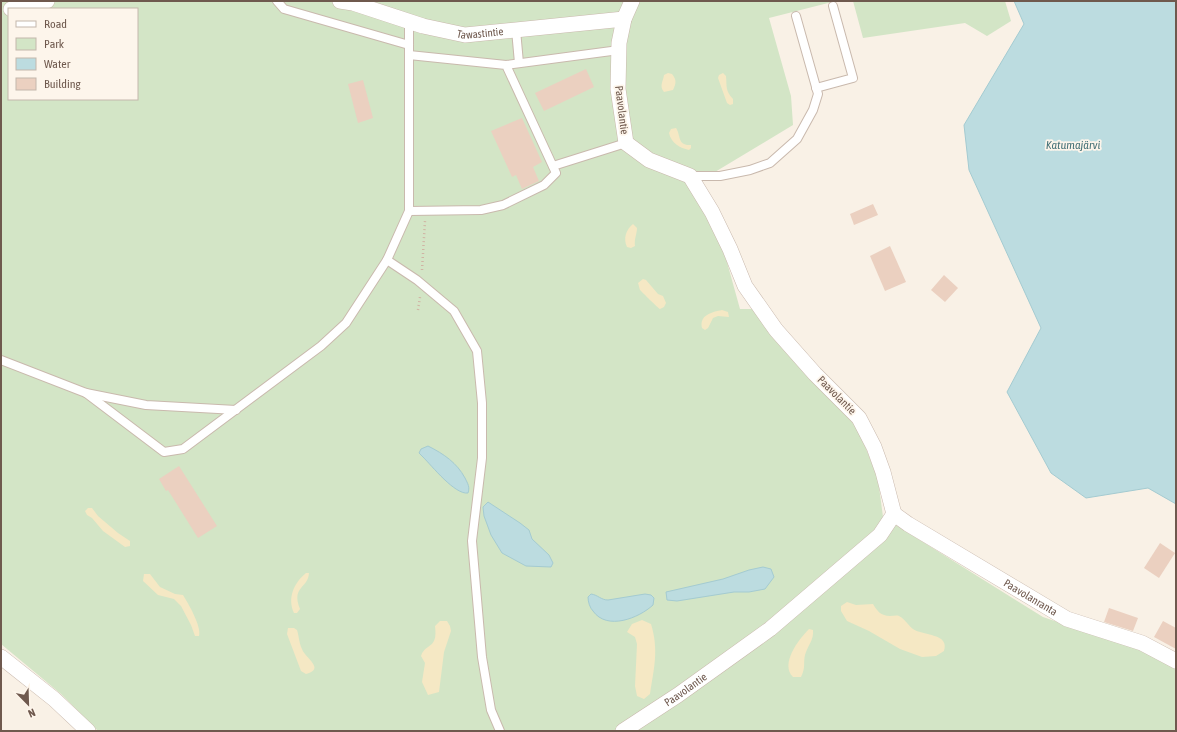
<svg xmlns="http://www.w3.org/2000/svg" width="1177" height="732" font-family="'Asap Condensed',sans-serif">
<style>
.green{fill:#d3e5c6;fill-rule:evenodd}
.sand{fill:#f5e8c4}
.water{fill:#bcdce0;stroke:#a4cbd1}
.building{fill:#ebd0c0}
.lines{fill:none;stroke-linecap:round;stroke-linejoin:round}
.service-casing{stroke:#c9b9ad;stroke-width:10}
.minor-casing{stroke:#c9b9ad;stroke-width:16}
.path{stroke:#d0b4a4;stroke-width:2.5;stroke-dasharray:1 3;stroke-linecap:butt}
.service{stroke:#fff;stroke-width:8}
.minor{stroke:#fff;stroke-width:15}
.labels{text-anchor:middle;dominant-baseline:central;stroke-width:3.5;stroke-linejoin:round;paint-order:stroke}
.street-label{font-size:11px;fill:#6f594e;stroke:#fdf5eb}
.water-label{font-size:12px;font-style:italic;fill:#477379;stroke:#fdf5eb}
</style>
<rect width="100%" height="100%" fill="#f9f1e6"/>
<g class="green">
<path d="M 1,1 L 836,1 L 769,18 L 791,96 L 793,125 L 690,187 L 715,219 L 740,309 L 753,309 L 845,413 L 859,431 L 878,479 L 883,517 L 1043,617 L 1154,655 L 1176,666 L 1176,731 L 98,731 L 61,694 L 1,644 ZM 9,9 L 137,9 L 137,99 L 9,99 Z"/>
<path d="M 853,1 L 1005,1 L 1011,21 L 987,36 L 965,23 L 863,38 Z"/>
</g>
<g class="sand">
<path d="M 668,73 L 672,74 C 677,80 676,84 673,90 L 664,92 C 659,86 663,82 664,75 Z"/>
<path d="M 723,73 L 726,76 C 727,87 725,90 733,99 L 733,104 L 730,105 L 727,103 L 718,78 L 719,75 Z"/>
<path d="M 676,128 C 681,135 677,146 691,145 L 691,148 L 689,150 C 680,148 671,143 669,133 L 671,129 Z"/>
<path d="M 633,224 L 637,228 C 637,234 634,239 635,246 L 631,248 L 627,247 C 623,238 626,230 633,224 Z"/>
<path d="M 643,279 L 646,280 L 658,294 L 663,296 L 666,303 L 664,307 L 660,309 C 658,308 642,292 640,290 C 639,288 639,285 638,283 Z"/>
<path d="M 722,310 L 728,312 L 729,317 L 718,316 L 713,318 L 708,328 L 705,330 L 702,328 C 699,315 712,312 722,310 Z"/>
<path d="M 88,508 L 92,508 L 98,516 L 118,533 L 130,541 L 130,546 L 125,547 L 103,531 L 92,518 L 87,515 L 85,511 Z"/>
<path d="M 306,573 L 309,573 C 308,589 291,586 300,609 L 297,613 L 294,613 C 287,598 294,583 306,573 Z"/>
<path d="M 144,574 L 150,574 L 160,587 L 175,594 L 183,595 C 188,603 202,627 199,636 L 195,636 L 191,625 L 181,606 L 174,599 L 158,595 L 143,581 Z"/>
<path d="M 847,602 L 856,605 L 873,604 C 877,611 881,616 890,616 C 893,616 897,615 899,616 C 905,619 908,625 913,629 C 923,636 950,633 944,651 L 936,656 L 922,657 L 900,649 L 869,631 L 847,621 L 841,611 L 841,606 Z"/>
<path d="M 642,620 L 651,624 C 659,650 654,668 650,694 L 644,699 L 637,696 L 635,686 L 637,644 L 635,637 L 627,632 L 632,624 Z"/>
<path d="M 440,621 L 447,621 L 450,626 L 451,631 L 444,652 L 439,692 L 428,695 L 422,682 L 425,663 L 421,656 C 426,642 438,650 435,626 Z"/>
<path d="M 288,628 L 294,628 L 297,630 C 299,636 299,643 302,649 C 305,658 326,669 306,674 L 301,671 L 287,634 Z"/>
<path d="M 809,629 L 813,630 C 814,640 808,645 805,655 C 803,664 806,667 801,677 L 793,677 C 780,664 798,640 809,629 Z"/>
</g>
<g class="water">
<path d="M 1014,1 L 1176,1 L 1176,504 L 1148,488 L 1086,498 L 1051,473 L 1007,392 L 1041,328 L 969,170 L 964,125 L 1024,24 Z"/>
<path d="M 428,446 C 444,454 457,463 465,478 C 468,484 470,487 468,493 C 455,495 432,466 423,457 L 419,453 L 421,449 Z"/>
<path d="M 488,502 L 520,523 L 529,530 L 532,539 L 549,555 L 553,563 L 551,567 L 526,566 L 502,553 L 491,535 L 484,516 L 483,507 Z"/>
<path d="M 763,567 L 771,569 L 774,577 L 765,589 L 749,592 L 734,592 L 677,601 L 667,600 L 666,592 L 723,579 L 749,570 Z"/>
<path d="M 591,594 C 598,595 601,600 608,600 L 645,594 L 651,595 L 654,598 L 653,605 C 639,618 607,631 593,611 C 590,608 588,602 588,597 Z"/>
</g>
<g class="building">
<path d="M 586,69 L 594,87 L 544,111 L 535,93 Z"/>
<path d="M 363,80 L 373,118 L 358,123 L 348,84 Z"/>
<path d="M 522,118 L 542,162 L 533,167 L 539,181 L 522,189 L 516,175 L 512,177 L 491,131 Z"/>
<path d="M 873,204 L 878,215 L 854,225 L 850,214 Z"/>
<path d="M 890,246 L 906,282 L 885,291 L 870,256 Z"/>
<path d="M 944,275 L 958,288 L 945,302 L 931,290 Z"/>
<path d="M 179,466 L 217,526 L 198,538 L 168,490 L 166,491 L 159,479 Z"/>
<path d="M 1160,543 L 1175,553 L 1159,578 L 1144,568 Z"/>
<path d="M 1109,608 L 1138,618 L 1133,631 L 1104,622 Z"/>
<path d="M 1163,621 L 1176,628 L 1176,649 L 1154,637 Z"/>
</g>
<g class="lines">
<defs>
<g id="service">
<path d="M 277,1 L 284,9 L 409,45"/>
<path d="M 516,30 L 519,63"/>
<path d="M 409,55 L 506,65 L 556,173 L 544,185 L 503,205 L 481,210 L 409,211"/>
<path d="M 506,65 L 619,50"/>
<path d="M 816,88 L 853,78 L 833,6"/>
<path d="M 553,166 L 626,143"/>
<path d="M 690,176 L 720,176 L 750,170 L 770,163 L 797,139 L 813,110 L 818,94 L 796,16"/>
<path d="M 387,260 L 417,280 L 454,311 L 477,351 L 482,403 L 482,458 L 472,541 L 482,657 L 491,710 L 500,731"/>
<path d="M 1,360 L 86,393 L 146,405 L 236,410"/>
<path d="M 86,393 L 164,452 L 183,449 L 321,346 L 346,323 L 387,260 L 409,211 L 409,22"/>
</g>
<g id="minor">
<path id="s1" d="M 340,1 L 353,3 L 423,26 L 465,35 L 624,19"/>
<path d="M 11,9 L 47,1"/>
<path id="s2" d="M 894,514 L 908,524 L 1067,619 L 1142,643 L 1176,661"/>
<path d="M 1,657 L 54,699 L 88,731"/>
<path id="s3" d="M 623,731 L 678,695 L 770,629 L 880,535 L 894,514 L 883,472 L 874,447 L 859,418 L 815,374 L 776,330 L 745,286 L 730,249 L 712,212 L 690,176 L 649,160 L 626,143 L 618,89 L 619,43 L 624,19 L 632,1"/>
</g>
</defs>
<use href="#service" class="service-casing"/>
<use href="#minor" class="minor-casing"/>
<g class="path">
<path d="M 422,270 L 425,221"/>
<path d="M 418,310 L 420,297"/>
</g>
<use href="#service" class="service"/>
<use href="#minor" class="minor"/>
</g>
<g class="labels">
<g class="street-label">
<text stroke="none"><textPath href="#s1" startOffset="145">Tawastintie</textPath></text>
<text transform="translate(622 110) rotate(83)">Paavolantie</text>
<text transform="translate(837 395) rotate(45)">Paavolantie</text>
<text stroke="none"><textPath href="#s2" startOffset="160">Paavolanranta</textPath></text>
<text stroke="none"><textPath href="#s3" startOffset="75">Paavolantie</textPath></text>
</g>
<g class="water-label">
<text x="1073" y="145">Katumajärvi</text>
</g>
</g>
<rect width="1177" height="732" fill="none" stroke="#6f594e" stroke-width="4"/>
<rect x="8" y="8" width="130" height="92" fill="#fdf5eb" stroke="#c4b7ac"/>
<rect x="16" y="21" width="20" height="6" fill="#ffffff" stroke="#c4b7ac"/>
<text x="44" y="28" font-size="12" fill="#6f594e">Road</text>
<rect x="16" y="38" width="20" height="12" fill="#d3e5c6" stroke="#c4b7ac"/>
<text x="44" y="48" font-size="12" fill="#6f594e">Park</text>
<rect x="16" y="58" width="20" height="12" fill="#bcdce0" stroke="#c4b7ac"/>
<text x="44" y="68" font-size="12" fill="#6f594e">Water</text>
<rect x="16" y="78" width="20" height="12" fill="#ebd0c0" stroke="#c4b7ac"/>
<text x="44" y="88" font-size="12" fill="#6f594e">Building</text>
<g transform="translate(28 704) rotate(157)" stroke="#fdf5eb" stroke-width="3" paint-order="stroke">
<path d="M0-3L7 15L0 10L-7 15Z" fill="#6f594e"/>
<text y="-6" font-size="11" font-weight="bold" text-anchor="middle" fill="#6f594e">N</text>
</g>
</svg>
